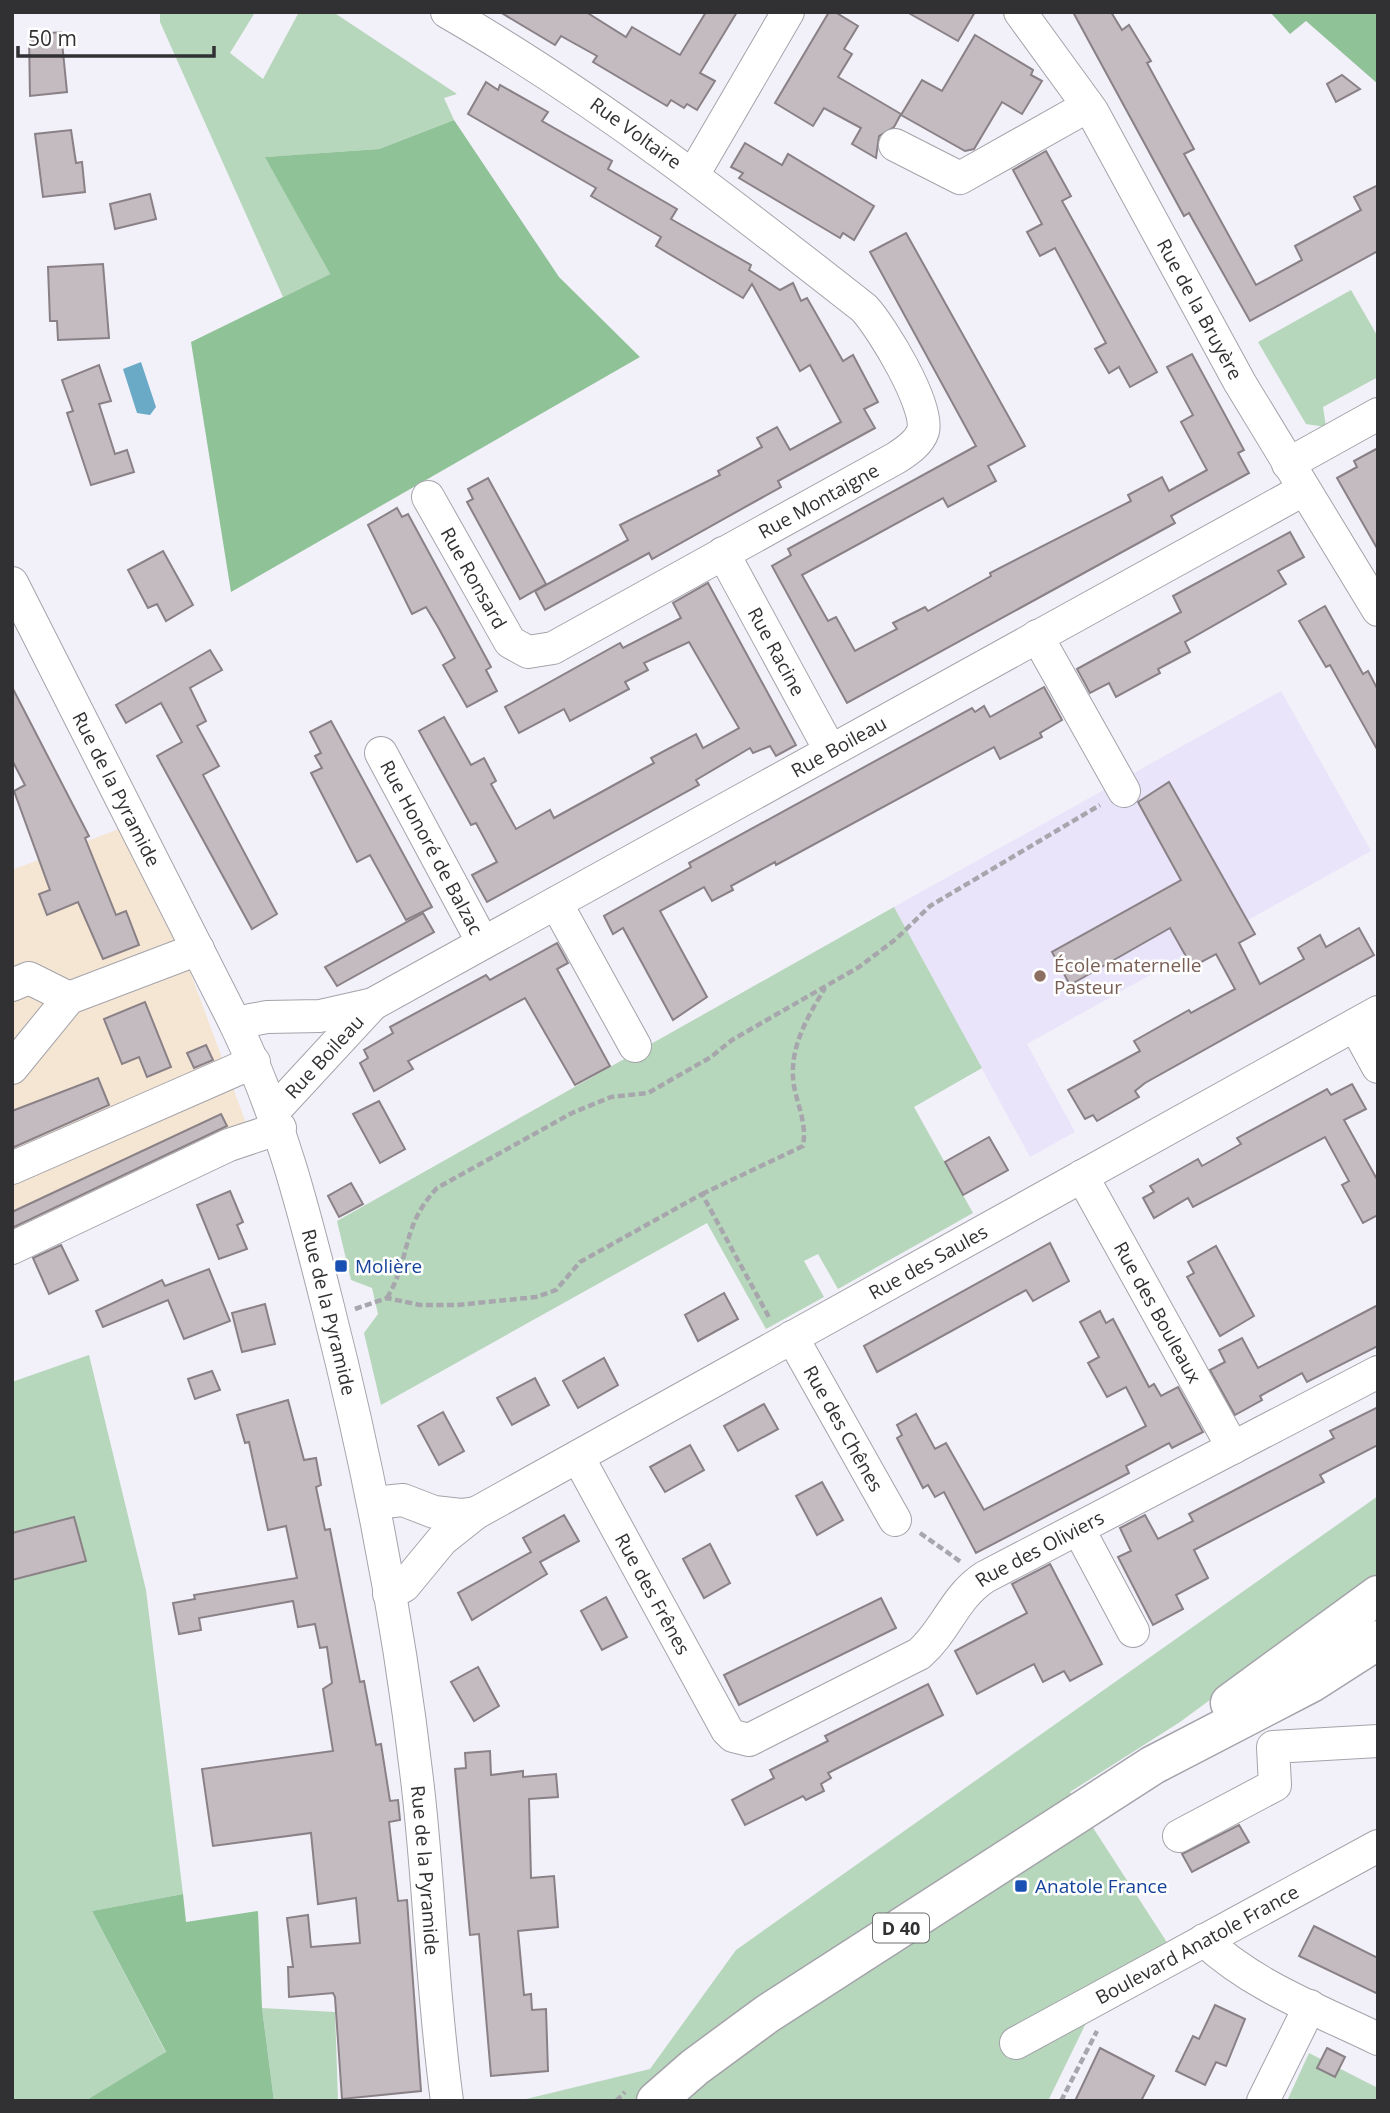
<svg xmlns="http://www.w3.org/2000/svg" width="1390" height="2113" font-family="'Open Sans',sans-serif">
<style>
.industrial{fill:#f5e5d3}
.education{fill:#e9e4fa}
.green{fill:#b6d7bb}
.forest{fill:#90c298}
.water{fill:#6aaac7}
.building{fill:#c3bbbf;stroke:#898186;stroke-width:2}
.lines{fill:none;stroke-linecap:round;stroke-linejoin:round}
.minor-casing{stroke:#a4a3aa;stroke-width:34}
.major-casing{stroke:#a4a3aa;stroke-width:41}
.path{stroke:#a7a6ac;stroke-width:4.5;stroke-dasharray:7 3.5;stroke-linecap:butt}
.minor{stroke:#fff;stroke-width:32}
.major{stroke:#fff;stroke-width:38}
.education-dot{fill:#8d6e63;stroke:#fff;stroke-width:2.5}
.transit-dot{fill:#1a4fb4;stroke:#fff;stroke-width:2.5}
.labels{text-anchor:middle;dominant-baseline:central;stroke-width:5;stroke-linejoin:round;paint-order:stroke}
.shield{fill:#fff;stroke:#6f6e70;stroke-width:2}
.shield-label{font-size:18px;font-weight:bold;fill:#313033}
.street-label{font-size:19px;fill:#313033;stroke:#fff}
.education-label{font-size:19px;fill:#785e54;stroke:#fff;text-anchor:start}
.transit-label{font-size:19px;fill:#164399;stroke:#fff;text-anchor:start}
</style>
<rect width="100%" height="100%" fill="#f2f0f9"/>
<path class="industrial" d="M 119,829 L 181,947 L 253,1142 L 12,1255 L 12,870 Z"/>
<path class="education" d="M 1281,691 L 1371,851 L 1027,1044 L 1075,1132 L 1030,1157 L 894,907 Z"/>
<g class="green">
<path d="M 160,12 L 254,14 L 230,53 L 263,79 L 299,12 L 333,12 L 457,94 L 444,98 L 454,120 L 379,149 L 266,157 L 330,274 L 283,297 L 160,22 Z"/>
<path d="M 1351,290 L 1378,337 L 1378,377 L 1323,407 L 1326,427 L 1306,424 L 1258,342 Z"/>
<path d="M 894,907 L 982,1068 L 914,1107 L 973,1213 L 838,1289 L 818,1254 L 804,1261 L 824,1297 L 766,1329 L 707,1223 L 381,1405 L 364,1333 L 378,1314 L 372,1288 L 351,1280 L 337,1221 Z"/>
<path d="M 89,1355 L 146,1590 L 183,1894 L 92,1911 L 166,2053 L 85,2101 L 12,2101 L 12,1382 Z"/>
<path d="M 1378,1496 L 1378,1576 L 1180,1722 L 1070,1792 L 1168,1944 L 1107,1980 L 1048,2101 L 518,2101 L 650,2069 L 736,1950 Z"/>
<path d="M 262,2008 L 335,2012 L 338,2101 L 274,2101 Z"/>
<path d="M 1309,2053 L 1378,2088 L 1378,2101 L 1287,2101 Z"/>
</g>
<g class="forest">
<path d="M 1270,12 L 1377,12 L 1378,84 L 1306,21 L 1290,34 Z"/>
<path d="M 454,120 L 559,277 L 640,357 L 231,592 L 191,342 L 330,274 L 265,157 L 379,149 Z"/>
<path d="M 183,1894 L 186,1922 L 258,1911 L 262,2008 L 274,2101 L 85,2101 L 166,2052 L 92,1911 Z"/>
</g>
<path class="water" d="M 141,362 L 156,407 L 150,415 L 137,413 L 123,369 Z"/>
<g class="building">
<path d="M 500,12 L 586,12 L 626,37 L 632,27 L 680,55 L 706,12 L 737,12 L 700,73 L 715,81 L 697,110 L 687,104 L 684,108 L 671,100 L 667,106 L 593,62 L 597,56 L 561,36 L 555,45 Z"/>
<path d="M 829,12 L 835,12 L 858,26 L 844,49 L 852,54 L 838,77 L 901,114 L 894,127 L 879,136 L 876,158 L 852,144 L 861,128 L 824,108 L 813,126 L 775,103 Z"/>
<path d="M 907,12 L 975,12 L 958,41 Z"/>
<path d="M 1073,12 L 1111,12 L 1122,30 L 1129,25 L 1151,61 L 1147,63 L 1194,149 L 1184,154 L 1256,285 L 1302,260 L 1295,246 L 1361,210 L 1354,197 L 1378,185 L 1378,251 L 1250,321 L 1189,213 L 1184,216 Z"/>
<path d="M 61,32 L 67,92 L 30,96 L 29,35 Z"/>
<path d="M 975,35 L 1033,70 L 1031,75 L 1042,81 L 1022,114 L 1002,102 L 974,149 L 965,151 L 901,115 L 922,80 L 942,91 Z"/>
<path d="M 1342,75 L 1360,89 L 1336,102 L 1327,84 Z"/>
<path d="M 486,82 L 498,90 L 500,85 L 548,112 L 542,121 L 612,161 L 608,169 L 677,209 L 671,219 L 751,265 L 749,270 L 780,290 L 793,283 L 801,301 L 807,298 L 843,361 L 853,355 L 878,402 L 864,409 L 875,428 L 778,481 L 781,487 L 652,559 L 649,553 L 545,610 L 535,591 L 628,540 L 620,525 L 720,475 L 718,471 L 762,447 L 757,438 L 777,427 L 790,450 L 841,422 L 810,365 L 800,371 L 752,284 L 743,298 L 711,279 L 656,246 L 661,237 L 591,196 L 596,188 L 468,114 Z"/>
<path d="M 71,130 L 76,163 L 82,162 L 85,192 L 43,197 L 35,134 Z"/>
<path d="M 745,143 L 782,165 L 788,154 L 874,206 L 854,240 L 843,233 L 840,238 L 739,178 L 743,173 L 731,167 Z"/>
<path d="M 1046,151 L 1071,196 L 1062,201 L 1157,372 L 1130,387 L 1119,367 L 1109,373 L 1095,349 L 1106,343 L 1055,248 L 1040,256 L 1027,232 L 1042,224 L 1013,170 Z"/>
<path d="M 150,194 L 156,219 L 115,229 L 110,204 Z"/>
<path d="M 906,233 L 1025,446 L 988,466 L 996,481 L 948,507 L 943,498 L 802,575 L 828,621 L 836,617 L 855,651 L 897,629 L 893,623 L 925,607 L 928,611 L 991,576 L 990,573 L 1131,501 L 1128,495 L 1162,477 L 1169,491 L 1207,470 L 1181,422 L 1193,415 L 1167,367 L 1192,354 L 1244,450 L 1238,453 L 1249,473 L 1171,516 L 1175,523 L 847,703 L 772,566 L 791,555 L 788,549 L 976,446 L 870,252 Z"/>
<path d="M 103,264 L 109,338 L 58,340 L 57,321 L 50,321 L 48,267 Z"/>
<path d="M 99,365 L 111,401 L 99,404 L 115,454 L 127,450 L 134,472 L 91,485 L 67,413 L 73,411 L 62,380 Z"/>
<path d="M 1378,448 L 1378,550 L 1337,478 L 1357,467 L 1354,461 Z"/>
<path d="M 488,478 L 546,584 L 520,599 L 467,502 L 473,499 L 468,489 Z"/>
<path d="M 397,508 L 402,517 L 408,514 L 491,667 L 486,670 L 497,691 L 467,707 L 443,665 L 455,658 L 438,627 L 426,607 L 412,614 L 368,525 Z"/>
<path d="M 1290,532 L 1304,557 L 1278,571 L 1286,584 L 1185,642 L 1190,652 L 1158,669 L 1160,673 L 1116,697 L 1109,683 L 1090,693 L 1077,669 L 1181,612 L 1173,596 Z"/>
<path d="M 163,551 L 193,605 L 166,621 L 157,604 L 148,608 L 128,570 Z"/>
<path d="M 708,583 L 796,745 L 776,756 L 770,746 L 753,753 L 750,748 L 696,780 L 699,785 L 487,902 L 472,875 L 497,862 L 476,823 L 471,825 L 419,731 L 444,717 L 471,765 L 484,758 L 496,781 L 491,784 L 516,829 L 550,810 L 554,818 L 654,763 L 651,758 L 696,734 L 703,748 L 739,728 L 689,642 L 644,663 L 648,670 L 625,682 L 629,689 L 570,721 L 564,709 L 519,733 L 505,707 L 620,643 L 623,648 L 681,618 L 673,603 Z"/>
<path d="M 1325,606 L 1363,674 L 1368,671 L 1378,690 L 1378,751 L 1330,665 L 1326,667 L 1299,621 Z"/>
<path d="M 210,650 L 222,670 L 190,688 L 206,721 L 197,726 L 219,766 L 203,775 L 277,914 L 252,929 L 157,756 L 182,742 L 161,703 L 126,723 L 116,705 Z"/>
<path d="M 12,687 L 89,836 L 85,838 L 116,915 L 126,911 L 139,945 L 103,959 L 78,902 L 47,915 L 39,894 L 50,890 L 14,791 L 25,785 L 12,760 Z"/>
<path d="M 1044,687 L 1062,720 L 1040,733 L 1042,737 L 1000,759 L 994,747 L 776,865 L 775,862 L 731,886 L 733,890 L 712,901 L 704,887 L 660,911 L 707,997 L 673,1020 L 623,928 L 613,934 L 604,916 L 691,867 L 689,863 L 972,708 L 975,712 L 984,706 L 990,717 Z"/>
<path d="M 331,721 L 432,907 L 406,920 L 370,855 L 357,862 L 311,773 L 322,768 L 315,756 L 321,753 L 310,732 Z"/>
<path d="M 1169,782 L 1255,934 L 1239,943 L 1260,984 L 1304,959 L 1298,948 L 1320,935 L 1326,947 L 1359,928 L 1374,955 L 1145,1083 L 1135,1091 L 1139,1097 L 1097,1121 L 1093,1115 L 1085,1119 L 1068,1090 L 1140,1051 L 1134,1041 L 1189,1010 L 1191,1013 L 1235,989 L 1216,954 L 1192,967 L 1170,928 L 1070,985 L 1052,952 L 1181,880 L 1138,802 Z"/>
<path d="M 423,913 L 434,932 L 337,986 L 325,967 Z"/>
<path d="M 557,943 L 568,963 L 557,969 L 610,1066 L 575,1085 L 525,998 L 408,1061 L 413,1069 L 374,1091 L 360,1063 L 368,1058 L 364,1050 L 393,1033 L 390,1027 L 486,975 L 490,980 Z"/>
<path d="M 145,1002 L 171,1067 L 147,1077 L 139,1057 L 122,1064 L 104,1019 Z"/>
<path d="M 206,1045 L 213,1060 L 194,1068 L 187,1053 Z"/>
<path d="M 98,1078 L 109,1105 L 12,1148 L 12,1111 Z"/>
<path d="M 1352,1084 L 1366,1109 L 1344,1120 L 1378,1181 L 1378,1215 L 1363,1223 L 1342,1185 L 1349,1181 L 1325,1137 L 1193,1207 L 1188,1198 L 1154,1218 L 1143,1198 L 1154,1192 L 1150,1186 L 1198,1159 L 1202,1166 L 1241,1144 L 1237,1138 L 1327,1089 L 1331,1095 Z"/>
<path d="M 379,1101 L 405,1149 L 380,1163 L 353,1114 Z"/>
<path d="M 221,1114 L 227,1126 L 12,1228 L 12,1212 Z"/>
<path d="M 989,1137 L 1008,1170 L 963,1195 L 945,1162 Z"/>
<path d="M 351,1183 L 363,1204 L 339,1217 L 328,1196 Z"/>
<path d="M 230,1191 L 243,1222 L 237,1225 L 247,1249 L 219,1259 L 197,1205 Z"/>
<path d="M 1050,1243 L 1069,1281 L 1033,1301 L 1026,1290 L 877,1372 L 864,1346 Z"/>
<path d="M 61,1245 L 78,1280 L 49,1294 L 33,1258 Z"/>
<path d="M 1216,1246 L 1254,1316 L 1220,1336 L 1187,1277 L 1194,1273 L 1188,1262 Z"/>
<path d="M 209,1269 L 230,1321 L 184,1339 L 168,1300 L 103,1327 L 96,1311 L 162,1280 L 165,1286 Z"/>
<path d="M 724,1293 L 738,1319 L 698,1341 L 685,1315 Z"/>
<path d="M 265,1304 L 275,1344 L 242,1352 L 232,1313 Z"/>
<path d="M 1378,1305 L 1378,1346 L 1307,1382 L 1302,1373 L 1260,1396 L 1262,1400 L 1235,1415 L 1210,1370 L 1225,1362 L 1219,1350 L 1242,1338 L 1258,1368 Z"/>
<path d="M 1100,1311 L 1106,1323 L 1113,1319 L 1149,1387 L 1154,1384 L 1161,1396 L 1178,1387 L 1203,1432 L 1172,1448 L 1169,1443 L 1126,1466 L 1129,1473 L 976,1553 L 944,1492 L 935,1497 L 928,1485 L 923,1488 L 897,1438 L 902,1435 L 897,1425 L 916,1414 L 935,1449 L 946,1443 L 984,1510 L 1146,1426 L 1126,1387 L 1107,1397 L 1088,1363 L 1099,1357 L 1080,1322 Z"/>
<path d="M 604,1358 L 618,1385 L 578,1408 L 563,1381 Z"/>
<path d="M 212,1371 L 220,1390 L 195,1399 L 188,1379 Z"/>
<path d="M 535,1378 L 549,1405 L 512,1425 L 497,1398 Z"/>
<path d="M 288,1400 L 304,1460 L 316,1458 L 321,1485 L 316,1487 L 325,1530 L 330,1529 L 360,1682 L 364,1681 L 376,1745 L 381,1744 L 390,1801 L 398,1800 L 400,1820 L 389,1822 L 398,1901 L 407,1900 L 421,2091 L 342,2099 L 335,1997 L 333,1993 L 289,1997 L 288,1967 L 293,1967 L 287,1918 L 308,1915 L 311,1947 L 360,1943 L 356,1898 L 318,1904 L 311,1833 L 213,1846 L 202,1769 L 333,1751 L 323,1689 L 332,1683 L 327,1647 L 320,1648 L 315,1624 L 298,1627 L 293,1601 L 199,1618 L 201,1630 L 179,1634 L 173,1603 L 195,1599 L 194,1595 L 297,1578 L 286,1526 L 268,1530 L 249,1442 L 245,1443 L 237,1415 Z"/>
<path d="M 764,1404 L 778,1429 L 738,1451 L 724,1426 Z"/>
<path d="M 1378,1407 L 1378,1445 L 1320,1475 L 1324,1482 L 1194,1550 L 1208,1578 L 1176,1595 L 1183,1609 L 1153,1625 L 1118,1557 L 1131,1551 L 1120,1528 L 1145,1515 L 1158,1539 L 1193,1521 L 1189,1514 L 1334,1438 L 1330,1431 Z"/>
<path d="M 443,1412 L 464,1451 L 439,1465 L 418,1426 Z"/>
<path d="M 690,1445 L 704,1470 L 665,1492 L 650,1467 Z"/>
<path d="M 822,1482 L 843,1520 L 817,1535 L 796,1496 Z"/>
<path d="M 564,1515 L 579,1541 L 540,1562 L 547,1574 L 472,1620 L 458,1593 L 531,1552 L 523,1538 Z"/>
<path d="M 74,1517 L 86,1561 L 12,1580 L 12,1533 Z"/>
<path d="M 710,1544 L 730,1583 L 704,1598 L 683,1559 Z"/>
<path d="M 1050,1564 L 1102,1664 L 1070,1681 L 1064,1671 L 1043,1682 L 1034,1664 L 977,1694 L 955,1651 L 1027,1613 L 1012,1584 Z"/>
<path d="M 606,1597 L 627,1637 L 602,1650 L 581,1611 Z"/>
<path d="M 881,1598 L 896,1628 L 739,1705 L 724,1675 Z"/>
<path d="M 478,1667 L 499,1706 L 474,1721 L 451,1682 Z"/>
<path d="M 928,1684 L 943,1715 L 828,1773 L 831,1778 L 821,1784 L 824,1791 L 806,1800 L 803,1796 L 745,1825 L 732,1800 L 774,1778 L 770,1770 L 828,1741 L 825,1736 Z"/>
<path d="M 490,1751 L 491,1775 L 523,1771 L 523,1777 L 556,1774 L 558,1797 L 529,1799 L 531,1878 L 554,1876 L 558,1927 L 518,1931 L 524,1995 L 531,1994 L 532,2010 L 546,2009 L 548,2071 L 491,2076 L 479,1934 L 470,1935 L 455,1769 L 466,1768 L 465,1753 Z"/>
<path d="M 1239,1825 L 1249,1842 L 1192,1872 L 1182,1854 Z"/>
<path d="M 1314,1926 L 1378,1958 L 1378,1994 L 1299,1956 Z"/>
<path d="M 1215,2005 L 1245,2019 L 1226,2066 L 1216,2062 L 1205,2085 L 1176,2071 L 1193,2036 L 1199,2039 Z"/>
<path d="M 1100,2048 L 1154,2076 L 1141,2101 L 1075,2101 Z"/>
<path d="M 1327,2048 L 1345,2057 L 1335,2077 L 1317,2068 Z"/>
</g>
<g class="lines">
<defs>
<g id="minor">
<path id="s1" d="M 1020,12 L 1092,111 L 1240,383 L 1378,610"/>
<path d="M 895,145 L 960,178 L 1088,106"/>
<path d="M 693,175 L 788,12"/>
<path d="M 1288,464 L 1378,414"/>
<path id="s2" d="M 428,497 L 510,642 L 528,652 L 553,648 L 896,458 C 907,451 919,443 923,431 C 930,406 881,326 864,308 C 729,202 596,98 447,12"/>
<path id="s3" d="M 723,553 L 830,750"/>
<path id="s4" d="M 12,583 L 235,1023 C 280,1117 303,1207 328,1307 C 369,1468 401,1632 419,1797 C 430,1898 433,2000 447,2101"/>
<path d="M 1037,636 L 1124,791"/>
<path id="s5" d="M 381,753 L 483,943"/>
<path d="M 556,903 L 635,1046"/>
<path d="M 12,985 L 29,978 L 69,998"/>
<path id="s6" d="M 235,1023 L 267,1017 L 320,1016 L 373,1004 L 1303,490"/>
<path d="M 1355,1025 L 1378,1067"/>
<path d="M 12,1068 L 69,998 L 198,949"/>
<path id="s7" d="M 274,1111 L 372,1005"/>
<path d="M 12,1168 L 254,1062"/>
<path id="s8" d="M 1082,1176 L 1233,1448"/>
<path d="M 12,1248 L 229,1145 L 280,1128"/>
<path id="s9" d="M 792,1337 L 895,1520"/>
<path id="s10" d="M 578,1457 L 727,1730 L 733,1736 L 749,1740 L 919,1654 C 946,1631 954,1597 985,1577 L 1378,1372"/>
<path d="M 374,1503 L 403,1500 L 434,1512 L 461,1515 L 476,1513"/>
<path d="M 1079,1530 L 1133,1631"/>
<path id="s11" d="M 389,1594 L 404,1586 L 442,1540 L 476,1513 L 1378,1012"/>
<path d="M 1179,1836 L 1275,1785 L 1273,1747 L 1378,1741"/>
<path d="M 1204,1940 C 1253,1986 1318,2010 1378,2039"/>
<path id="s12" d="M 1016,2043 L 1378,1846"/>
<path d="M 1263,2101 L 1310,2006"/>
</g>
<g id="major">
<path d="M 1230,1703 L 1378,1595"/>
<path d="M 656,2101 L 695,2067 L 767,2014 L 1153,1765 L 1311,1683 L 1378,1640"/>
</g>
</defs>
<use href="#minor" class="minor-casing"/>
<use href="#major" class="major-casing"/>
<g class="path">
<path d="M 702,1194 L 803,1146 C 807,1124 798,1107 794,1086 C 788,1049 807,1018 825,988"/>
<path d="M 387,1298 C 412,1256 400,1228 437,1188 L 572,1113 L 611,1097 L 648,1093 L 711,1057 L 732,1040 L 859,967 L 896,939 L 930,906 L 1100,805"/>
<path d="M 355,1309 L 387,1298 L 420,1305 L 457,1305 L 536,1297 L 556,1290 L 580,1262 L 702,1194 L 770,1319"/>
<path d="M 920,1533 L 961,1562"/>
<path d="M 616,2101 L 625,2092"/>
<path d="M 1061,2101 L 1097,2031"/>
</g>
<use href="#minor" class="minor"/>
<use href="#major" class="major"/>
</g>
<circle class="education-dot" cx="1040" cy="976" r="7"/>
<g class="transit-dot">
<rect x="334" y="1259" width="14" height="14" rx="3.5"/>
<rect x="1014" y="1879" width="14" height="14" rx="3.5"/>
</g>
<g class="labels">
<rect class="shield" x="873" y="1913.5" width="56" height="29" rx="5"/>
<g class="shield-label">
<text x="901" y="1928">D 40</text>
</g>
<g class="street-label">
<text transform="translate(636 133) rotate(36)">Rue Voltaire</text>
<text stroke="none"><textPath href="#s1" startOffset="348">Rue de la Bruyère</textPath></text>
<text stroke="none"><textPath href="#s2" startOffset="516">Rue Montaigne</textPath></text>
<text stroke="none"><textPath href="#s2" startOffset="93">Rue Ronsard</textPath></text>
<text stroke="none"><textPath href="#s3" startOffset="112">Rue Racine</textPath></text>
<text stroke="none"><textPath href="#s6" startOffset="672">Rue Boileau</textPath></text>
<text stroke="none"><textPath href="#s4" startOffset="231">Rue de la Pyramide</textPath></text>
<text stroke="none"><textPath href="#s5" startOffset="107">Rue Honoré de Balzac</textPath></text>
<text stroke="none"><textPath href="#s7" startOffset="74">Rue Boileau</textPath></text>
<text stroke="none"><textPath href="#s11" startOffset="637">Rue des Saules</textPath></text>
<text stroke="none"><textPath href="#s4" startOffset="798">Rue de la Pyramide</textPath></text>
<text stroke="none"><textPath href="#s8" startOffset="156">Rue des Bouleaux</textPath></text>
<text stroke="none"><textPath href="#s9" startOffset="105">Rue des Chênes</textPath></text>
<text stroke="none"><textPath href="#s10" startOffset="690">Rue des Oliviers</textPath></text>
<text stroke="none"><textPath href="#s10" startOffset="156">Rue des Frênes</textPath></text>
<text stroke="none"><textPath href="#s4" startOffset="1365">Rue de la Pyramide</textPath></text>
<text stroke="none"><textPath href="#s12" startOffset="206">Boulevard Anatole France</textPath></text>
</g>
<g class="education-label">
<text x="1054" y="965">École maternelle<tspan x="1054" dy="22">Pasteur</tspan></text>
</g>
<g class="transit-label">
<text x="355" y="1266">Molière</text>
<text x="1035" y="1886">Anatole France</text>
</g>
</g>
<rect width="1390" height="2113" fill="none" stroke="#313033" stroke-width="28"/>
<path d="M18 46v10h196v-10" fill="none" stroke="#313033" stroke-width="3.5"/>
<text x="28" y="46" font-size="21" fill="#313033" stroke="#ffffff" stroke-width="5" paint-order="stroke">50 m</text>
</svg>
